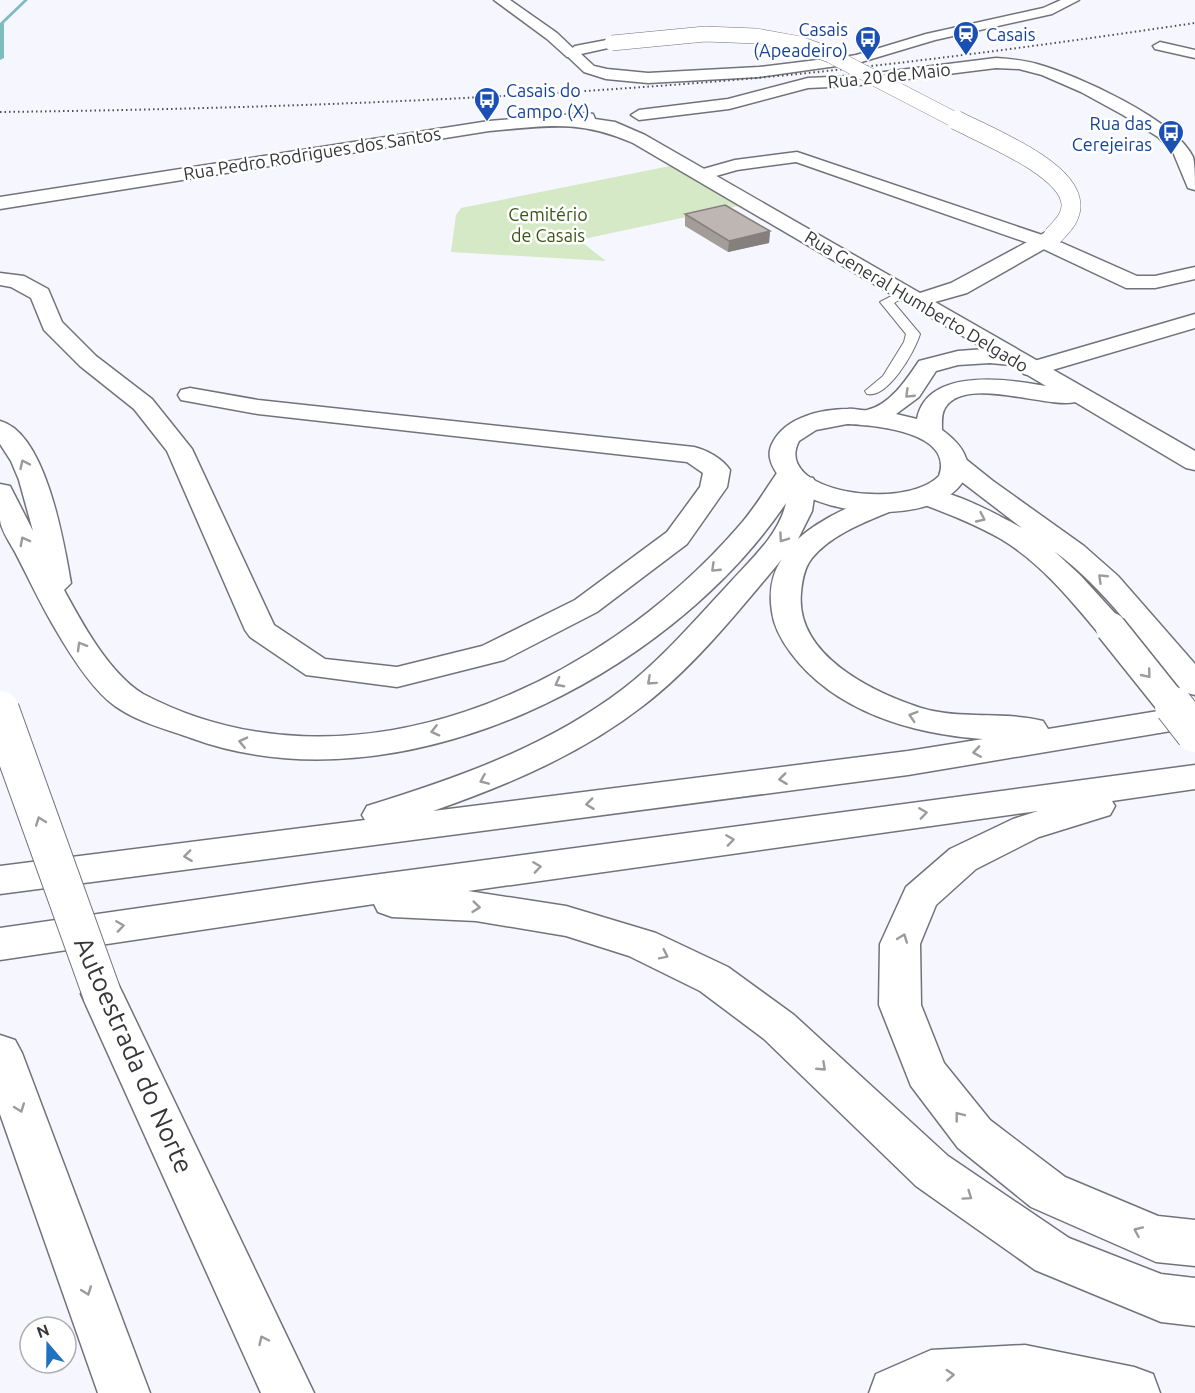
<svg xmlns="http://www.w3.org/2000/svg" width="1195" height="1393" font-family="Ubuntu,sans-serif">
<style>
.green{fill:#d6e9c6}
.lines{fill:none;stroke-linecap:round;stroke-linejoin:round}
.stream{fill:#7dbdc0;fill-rule:evenodd}
.lane-casing{stroke:#72737a;stroke-width:2}
.street-casing{stroke:#72737a;stroke-width:3}
.secondary-casing{stroke:#72737a;stroke-width:3}
.highway-casing{stroke:#72737a;stroke-width:3}
.lane{fill:#fff;fill-rule:evenodd}
.street{fill:#fff;fill-rule:evenodd}
.secondary{fill:#fff;fill-rule:evenodd}
.highway{fill:#fff;fill-rule:evenodd}
.rail{stroke:#4e4f53;stroke-width:2;stroke-dasharray:1.5 3;stroke-linecap:butt}
.secondary-bridge-far1-casing{stroke:#72737a;stroke-width:16;stroke-linecap:butt}
.secondary-bridge-casing{stroke:#72737a;stroke-width:20;stroke-linecap:butt}
.highway-bridge-far1-casing{stroke:#72737a;stroke-width:33;stroke-linecap:butt}
.highway-bridge-casing{stroke:#72737a;stroke-width:40;stroke-linecap:butt}
.secondary-bridge-far1{stroke:#fff;stroke-width:15}
.secondary-bridge{stroke:#fff;stroke-width:19}
.highway-bridge-far1{stroke:#fff;stroke-width:30}
.highway-bridge{stroke:#fff;stroke-width:38}
.wall{fill:#a39d99}
.shaded-wall{fill:#857f7d}
.building{fill:#beb6b2;stroke:#857f7d;stroke-width:1.5}
.oneway{stroke:#9a9b9c}
.labels{text-anchor:middle;dominant-baseline:central;stroke-width:5;stroke-linejoin:round;paint-order:stroke}
.far-transit-label{font-size:18px;fill:#164399;stroke:#fff;text-anchor:end}
.far-street-label{font-size:18px;fill:#36373a;stroke:#fff}
.far-park-label{font-size:18px;fill:#3a5617;stroke:#fff}
.near-street-label{font-size:26px;fill:#36373a;stroke:#fff}
</style>
<rect width="100%" height="100%" fill="#f5f6ff"/>
<path class="green" d="M 670,166 L 738,206 L 579,240 L 606,261 L 451,252 L 456,215 L 461,208 Z"/>
<g class="lines">
<path class="stream" d="M 24,0 L 28,0 L 4,23 L 4,58 L 0,60 L 0,23 Z"/>
<defs>
<path id="lane" d="M 903,290 L 909,294 L 894,303 L 920,334 C 915,351 888,399 867,394 L 865,391 L 883,376 L 904,342 L 906,334 L 880,302 Z"/>
<g id="street">
<path d="M 494,0 L 510,0 L 557,33 L 579,54 L 577,57 L 567,57 L 547,39 Z"/>
<path d="M 1061,0 L 1079,0 L 1052,14 L 935,40 L 858,63 L 851,59 L 853,56 L 926,34 L 1043,8 Z"/>
<path d="M 1160,42 L 1195,50 L 1195,58 L 1155,49 L 1153,46 Z"/>
<path d="M 996,58 C 1010,59 1024,60 1037,64 C 1077,75 1176,120 1193,157 C 1195,166 1195,180 1195,190 L 1188,188 L 1173,152 L 1158,137 L 1123,115 L 1081,92 L 1042,75 L 1019,69 L 996,68 L 852,86 L 808,88 L 729,109 L 639,120 L 631,115 L 639,110 L 728,99 L 808,78 L 852,76 Z"/>
<path d="M 797,152 L 1051,238 L 1137,276 L 1155,276 L 1195,267 L 1195,279 L 1155,288 L 1126,288 L 1037,246 L 796,162 L 737,170 L 702,180 L 696,179 L 693,175 L 696,171 L 735,160 Z"/>
<path d="M 0,273 L 24,276 L 48,289 L 62,322 L 96,356 L 152,399 L 192,449 L 274,625 L 325,659 L 397,667 L 482,646 L 575,600 L 667,532 L 700,487 L 703,473 L 687,462 L 258,414 L 181,400 L 178,395 L 181,390 L 190,388 L 258,400 L 694,447 C 707,450 723,459 730,470 L 727,487 L 687,544 L 597,612 L 504,660 L 397,687 L 306,675 L 250,637 L 245,630 L 167,451 L 134,409 L 80,366 L 44,330 L 31,298 L 11,287 L 0,285 Z"/>
<path d="M 1195,314 L 1195,328 L 1032,376 L 1024,374 L 1020,369 L 1024,364 Z"/>
</g>
<g id="secondary">
<path d="M 612,39 L 617,40 L 619,43 L 617,46 L 581,54 L 594,66 L 607,69 L 648,73 L 759,67 L 858,55 L 865,59 L 858,63 L 759,77 L 648,83 L 606,79 L 584,72 L 565,54 L 575,46 Z"/>
<path d="M 587,113 L 593,114 L 595,119 L 615,122 L 645,135 L 920,293 L 951,283 L 1046,232 L 1060,232 L 1063,236 L 1060,240 L 967,293 L 935,302 L 1195,451 L 1195,470 L 1186,468 L 1075,402 C 1047,409 965,375 945,408 C 941,414 942,424 942,430 C 953,438 964,448 967,462 C 969,470 966,476 962,483 C 930,528 810,517 778,475 C 771,465 766,454 773,442 C 786,417 822,409 848,409 C 854,408 861,411 867,410 C 890,405 907,379 919,361 L 958,351 L 985,349 L 633,143 C 578,119 547,126 489,131 L 0,209 L 0,197 L 489,121 ZM 990,363 L 1011,365 L 1046,386 C 1008,379 927,367 917,419 L 896,414 L 919,397 L 936,371 L 958,365 ZM 847,424 C 874,425 955,432 939,476 C 903,512 772,492 799,441 L 816,430 Z"/>
</g>
<g id="highway">
<path d="M 0,421 C 46,433 64,543 71,583 L 64,590 C 83,625 109,673 143,694 C 349,802 598,689 739,526 C 755,508 767,487 781,467 L 790,465 L 799,467 L 803,473 L 802,476 L 813,478 L 816,484 L 812,511 L 798,539 C 816,522 869,492 894,498 L 898,504 L 894,510 C 865,522 832,534 812,558 C 804,568 802,581 801,593 C 795,655 872,692 921,708 C 961,720 1005,711 1043,721 L 1048,729 L 1195,705 L 1195,727 L 908,775 L 0,894 L 0,866 L 365,820 L 362,815 L 367,806 C 457,778 547,747 623,689 C 661,660 693,622 726,587 C 748,562 779,536 786,503 C 669,677 398,814 191,738 C 166,729 137,722 115,706 C 91,689 68,651 53,625 C 39,601 28,577 15,552 C 10,543 1,530 0,520 C 0,508 0,496 0,484 L 10,486 L 33,531 L 19,480 L 11,461 L 0,444 ZM 782,559 C 771,575 769,593 772,612 C 774,627 782,641 791,653 C 835,712 913,734 983,739 L 908,751 L 433,811 C 508,785 581,754 644,705 C 695,666 741,608 782,559 Z"/>
<path d="M 954,455 L 963,457 L 993,481 L 1084,546 L 1118,576 L 1195,664 L 1195,695 L 1183,692 C 1143,644 1105,588 1054,551 L 1080,575 L 1122,621 L 1127,628 L 1122,635 L 1111,637 L 1100,635 C 1071,600 1041,563 1001,539 C 975,524 946,513 917,502 L 913,496 L 917,490 C 943,484 998,515 1022,528 L 945,469 L 941,463 L 945,457 Z"/>
<path d="M 1195,765 L 1195,789 L 1112,801 L 1115,806 L 1110,815 L 1039,837 L 976,869 L 936,905 L 920,944 L 921,1005 L 944,1063 L 990,1120 L 1065,1177 L 1158,1216 L 1195,1220 L 1195,1266 L 1156,1262 L 1031,1207 L 958,1148 L 911,1086 L 879,1005 L 880,944 L 906,887 L 950,849 L 1013,819 L 1038,811 L 468,891 L 566,906 L 656,933 L 728,967 L 794,1015 L 948,1156 L 1069,1238 L 1161,1274 L 1195,1278 L 1195,1326 L 1161,1322 L 1035,1270 L 916,1186 L 764,1039 L 700,991 L 629,956 L 566,936 L 476,921 L 392,917 L 378,912 L 374,904 L 0,960 L 0,928 L 313,883 Z"/>
<path d="M 102,977 L 117,982 L 123,994 L 314,1393 L 261,1393 L 81,994 L 87,982 Z"/>
<path d="M 0,1035 L 15,1040 L 22,1053 L 150,1393 L 98,1393 L 0,1114 Z"/>
<path d="M 1025,1345 L 1134,1367 L 1153,1374 L 1160,1393 L 869,1393 L 876,1374 L 931,1350 Z"/>
</g>
</defs>
<use href="#lane" class="lane-casing"/>
<use href="#street" class="street-casing"/>
<use href="#secondary" class="secondary-casing"/>
<use href="#highway" class="highway-casing"/>
<use href="#lane" class="lane"/>
<use href="#street" class="street"/>
<use href="#secondary" class="secondary"/>
<use href="#highway" class="highway"/>
<path class="rail" d="M 0,112 C 249,109 498,100 746,79 C 897,65 1046,45 1195,23"/>
<defs>
<path id="secondary-bridge-far1" d="M 612,43 L 705,34 L 756,36 L 800,44 L 830,55 L 959,122"/>
<path id="secondary-bridge" d="M 956,120 C 984,135 1069,168 1071,204 C 1072,218 1061,227 1053,236"/>
<path id="highway-bridge-far1" d="M 1111,628 L 1175,708"/>
<g id="highway-bridge">
<path d="M 1174,706 L 1195,733"/>
<path d="M 0,710 L 102,994"/>
</g>
</defs>
<use href="#secondary-bridge-far1" class="secondary-bridge-far1-casing"/>
<use href="#secondary-bridge" class="secondary-bridge-casing"/>
<use href="#highway-bridge-far1" class="highway-bridge-far1-casing"/>
<use href="#highway-bridge" class="highway-bridge-casing"/>
<use href="#secondary-bridge-far1" class="secondary-bridge-far1"/>
<use href="#secondary-bridge" class="secondary-bridge"/>
<use href="#highway-bridge-far1" class="highway-bridge-far1"/>
<use href="#highway-bridge" class="highway-bridge"/>
</g>
<path class="wall" d="M 685,214 L 770,231 L 769,243 L 728,252 L 685,226 Z"/>
<path class="shaded-wall" d="M 770,231 L 769,243 L 728,252 L 729,241 Z"/>
<path class="building" d="M 725,205 L 770,231 L 729,241 L 685,214 Z"/>
<defs><path id="oneway-chevron" d="M-2-3.5L2.5 0L-2 3.5" fill="none" stroke-width="1.6" stroke-linecap="round" stroke-linejoin="round" transform="scale(1.5)"/></defs>
<g class="oneway">
<use href="#oneway-chevron" transform="translate(909 394) rotate(136)"/>
<use href="#oneway-chevron" transform="translate(24 464) rotate(-115)"/>
<use href="#oneway-chevron" transform="translate(981 518) rotate(25)"/>
<use href="#oneway-chevron" transform="translate(783 538) rotate(125)"/>
<use href="#oneway-chevron" transform="translate(24 541) rotate(-118)"/>
<use href="#oneway-chevron" transform="translate(715 568) rotate(136)"/>
<use href="#oneway-chevron" transform="translate(1102 578) rotate(-136)"/>
<use href="#oneway-chevron" transform="translate(81 646) rotate(-120)"/>
<use href="#oneway-chevron" transform="translate(1147 674) rotate(51)"/>
<use href="#oneway-chevron" transform="translate(651 681) rotate(138)"/>
<use href="#oneway-chevron" transform="translate(559 683) rotate(152)"/>
<use href="#oneway-chevron" transform="translate(913 716) rotate(-163)"/>
<use href="#oneway-chevron" transform="translate(435 731) rotate(166)"/>
<use href="#oneway-chevron" transform="translate(243 742) rotate(-167)"/>
<use href="#oneway-chevron" transform="translate(977 752) rotate(171)"/>
<use href="#oneway-chevron" transform="translate(783 779) rotate(173)"/>
<use href="#oneway-chevron" transform="translate(484 780) rotate(157)"/>
<use href="#oneway-chevron" transform="translate(590 804) rotate(173)"/>
<use href="#oneway-chevron" transform="translate(923 813) rotate(-8)"/>
<use href="#oneway-chevron" transform="translate(40 821) rotate(-110)"/>
<use href="#oneway-chevron" transform="translate(730 840) rotate(-8)"/>
<use href="#oneway-chevron" transform="translate(188 856) rotate(173)"/>
<use href="#oneway-chevron" transform="translate(537 867) rotate(-8)"/>
<use href="#oneway-chevron" transform="translate(476 907) rotate(6)"/>
<use href="#oneway-chevron" transform="translate(120 926) rotate(-8)"/>
<use href="#oneway-chevron" transform="translate(903 938) rotate(-70)"/>
<use href="#oneway-chevron" transform="translate(664 955) rotate(26)"/>
<use href="#oneway-chevron" transform="translate(822 1067) rotate(43)"/>
<use href="#oneway-chevron" transform="translate(20 1108) rotate(70)"/>
<use href="#oneway-chevron" transform="translate(959 1116) rotate(-128)"/>
<use href="#oneway-chevron" transform="translate(968 1196) rotate(35)"/>
<use href="#oneway-chevron" transform="translate(1138 1231) rotate(-156)"/>
<use href="#oneway-chevron" transform="translate(87 1291) rotate(70)"/>
<use href="#oneway-chevron" transform="translate(263 1340) rotate(-115)"/>
<use href="#oneway-chevron" transform="translate(950 1375) rotate(-3)"/>
</g>
<defs>
<symbol id="station-pin" viewBox="-11 -11 22 30"><path d="M0 17L-7.5 6A9.5 9.5 0 1 1 7.5 6Z" fill="#1a4fb4" stroke="#fff"/><path d="M-3-6H3Q5-6 5-4V2Q5 4 3 4L4.5 6H3L1.5 4h-3L-3 6H-4.5L-3 4Q-5 4-5 2V-4Q-5-6-3-6ZM-3.5-4v3h7v-3ZM-3.5 1v1.5H-2V1ZM2 1v1.5H3.5V1Z" fill="#fff"/></symbol>
<symbol id="bus-pin" viewBox="-11 -11 22 30"><path d="M0 17L-7.5 6A9.5 9.5 0 1 1 7.5 6Z" fill="#1a4fb4" stroke="#fff"/><path d="M-5-6H5V4H4V6H2V4H-2V6H-4V4H-5ZM-3.5-4V0h7V-4ZM-3.5 1.2v1.5H-2V1.2ZM2 1.2v1.5H3.5V1.2Z" fill="#fff"/></symbol>
</defs>
<g fill-rule="evenodd">
<use href="#station-pin" x="951" y="19" width="30" height="40"/>
<use href="#bus-pin" x="853" y="24" width="30" height="40"/>
<use href="#bus-pin" x="472" y="85" width="30" height="40"/>
<use href="#bus-pin" x="1156" y="118" width="30" height="40"/>
</g>
<g class="labels">
<g class="far-transit-label">
<text x="848" y="29">Casais<tspan x="848" dy="21">(Apeadeiro)</tspan></text>
<text x="986" y="34" text-anchor="start">Casais</text>
<text x="506" y="90" text-anchor="start">Casais do<tspan x="506" dy="21">Campo (X)</tspan></text>
<text x="1152" y="123">Rua das<tspan x="1152" dy="21">Cerejeiras</tspan></text>
</g>
<g class="far-street-label">
<text transform="translate(889 75) rotate(-6)">Rua 20 de Maio</text>
<text transform="translate(312 153) rotate(-9)">Rua Pedro Rodrigues dos Santos</text>
<text transform="translate(917 301) rotate(31)">Rua General Humberto Delgado</text>
</g>
<g class="far-park-label">
<text x="548" y="214">Cemitério<tspan x="548" dy="21">de Casais</tspan></text>
</g>
<g class="near-street-label">
<text transform="translate(134 1055) rotate(66)">Autoestrada do Norte</text>
</g>
</g>
<g transform="translate(48 1345) rotate(340)"><circle r="28" fill="#ffffff" stroke="#afafb0" stroke-width="1.5"/>
<path d="M0-4.5L10 22L0 15L-10 22Z" fill="#2071c0"/>
<text y="-9" font-size="16" font-weight="bold" text-anchor="middle" fill="#36373a">N</text>
</g>
</svg>
